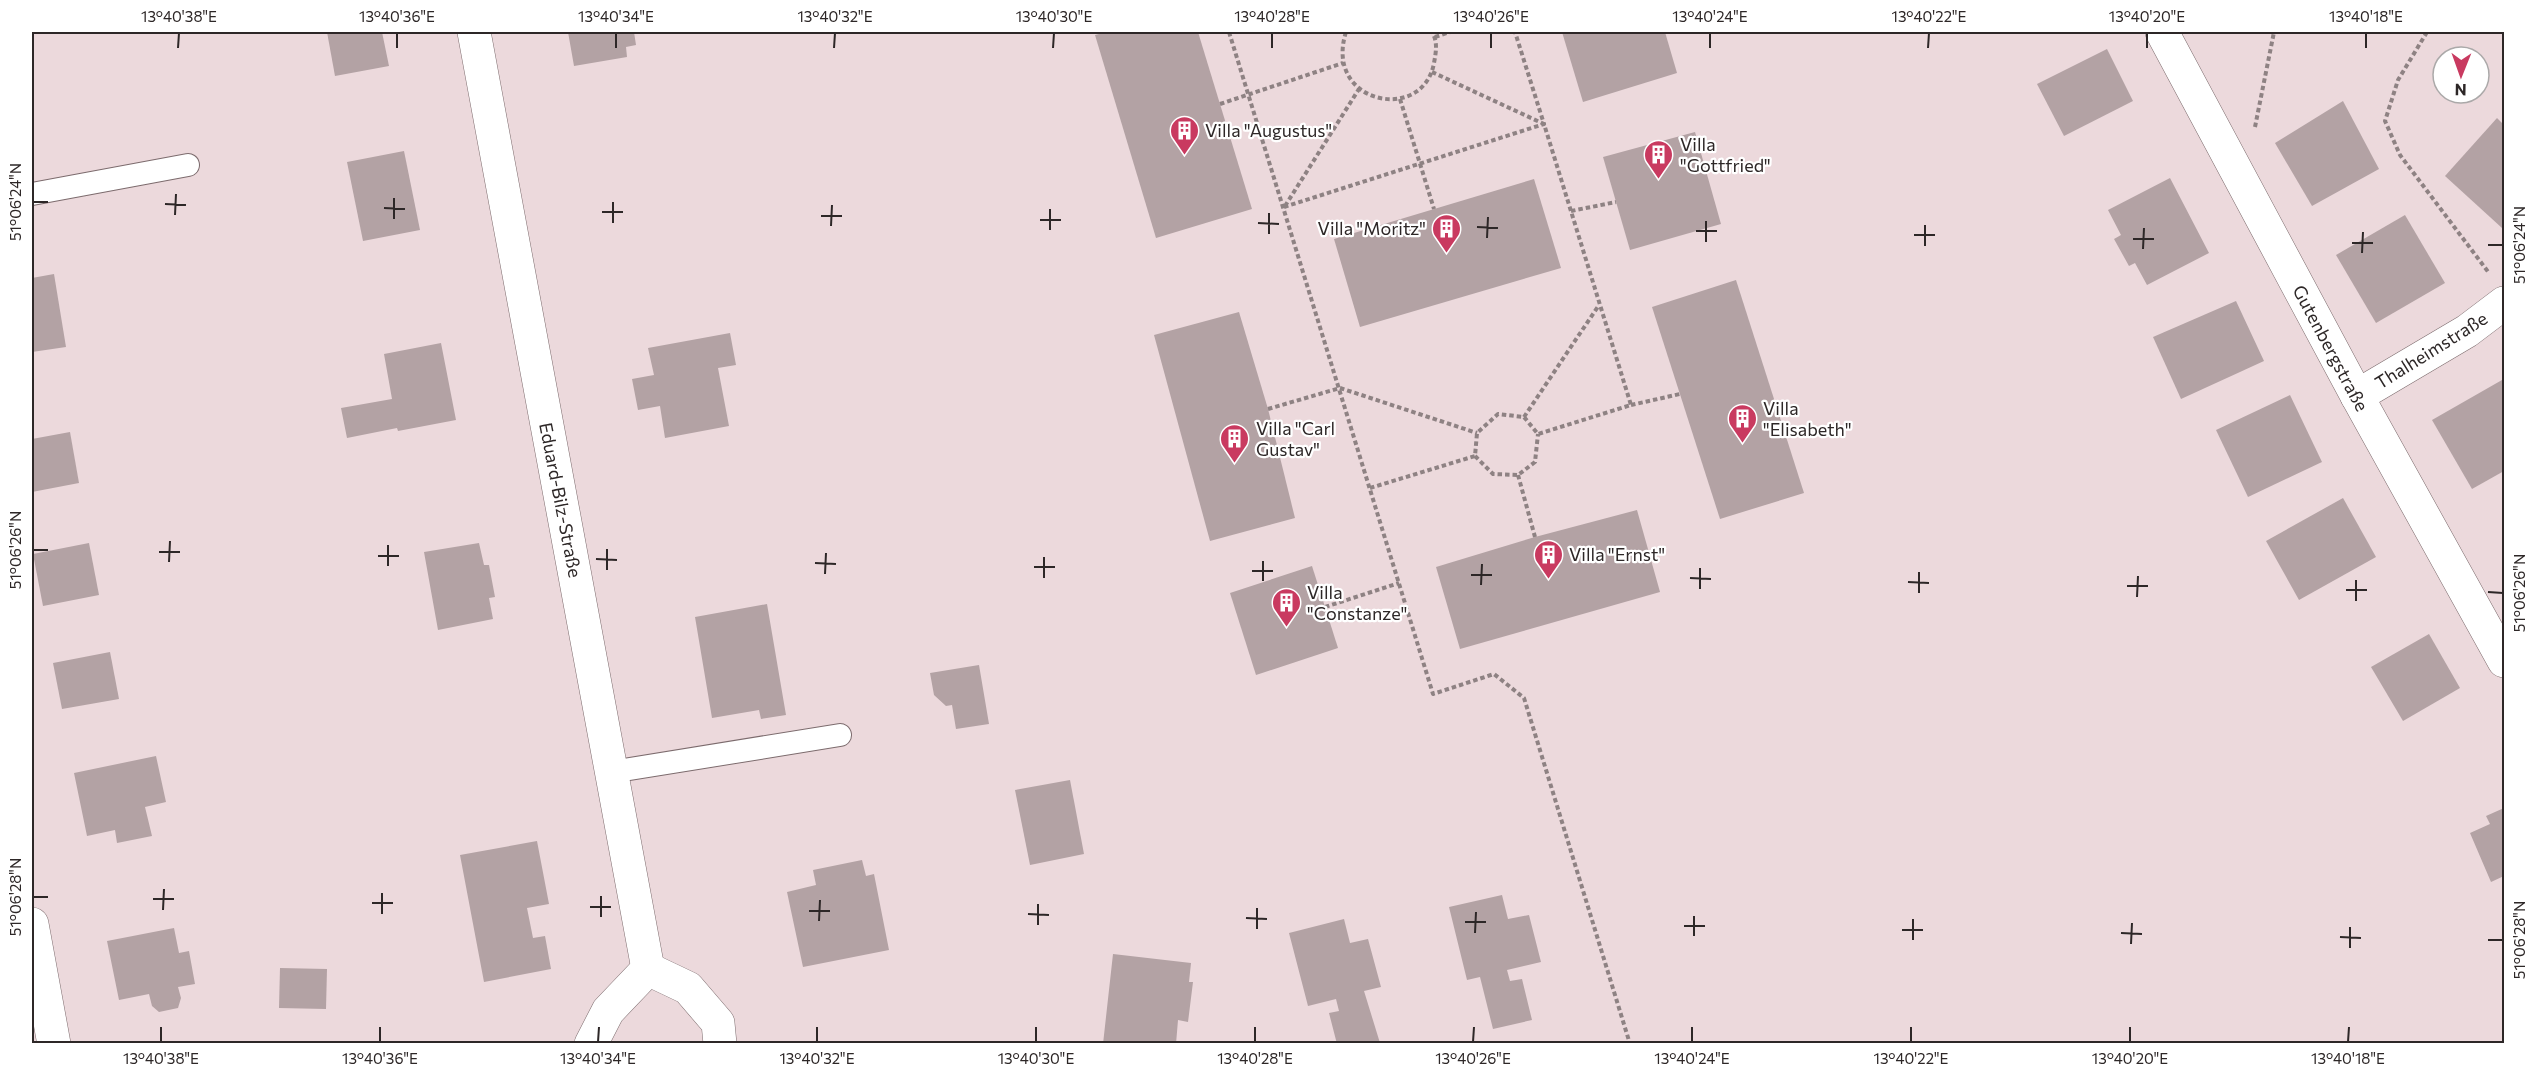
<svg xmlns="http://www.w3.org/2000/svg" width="2536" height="1075" font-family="Commissioner,sans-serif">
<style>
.building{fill:#b3a2a4}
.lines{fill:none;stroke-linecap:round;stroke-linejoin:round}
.service-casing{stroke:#7c6b6d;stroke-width:24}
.minor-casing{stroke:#7c6b6d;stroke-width:34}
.path{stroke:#8e8283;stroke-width:4;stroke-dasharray:4.5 3;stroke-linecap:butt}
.service{stroke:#fff;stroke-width:22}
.minor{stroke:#fff;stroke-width:33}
.ticks{fill:none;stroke:#2d2727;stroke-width:2}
.labels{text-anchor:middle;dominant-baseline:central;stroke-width:4.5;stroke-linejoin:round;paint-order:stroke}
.poi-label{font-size:18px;fill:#2d2727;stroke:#fff;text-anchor:start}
.street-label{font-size:18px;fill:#2d2727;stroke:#fff}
.neatline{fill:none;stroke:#2d2727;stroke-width:2}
.ticks-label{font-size:15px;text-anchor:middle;fill:#2d2727}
</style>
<rect width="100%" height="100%" fill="#ecd9dc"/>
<g class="building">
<path d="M 327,32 L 382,32 L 389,66 L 335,76 Z"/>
<path d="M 568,32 L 634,32 L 636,45 L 626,47 L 627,57 L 574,66 Z"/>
<path d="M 1107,32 L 1198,32 L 1252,209 L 1156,238 L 1095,35 Z"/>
<path d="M 1562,32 L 1665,32 L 1677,73 L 1583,102 Z"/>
<path d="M 2107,49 L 2133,101 L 2064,136 L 2037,84 Z"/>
<path d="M 2343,101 L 2379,169 L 2312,206 L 2275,143 Z"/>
<path d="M 2497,118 L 2504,125 L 2504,226 L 2502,228 L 2445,176 Z"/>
<path d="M 1695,132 L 1721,224 L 1630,250 L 1603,157 Z"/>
<path d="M 404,151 L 420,230 L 363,241 L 347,162 Z"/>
<path d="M 2170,178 L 2209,253 L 2147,285 L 2135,263 L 2129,266 L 2114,239 L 2121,235 L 2108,210 Z"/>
<path d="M 1534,179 L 1561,268 L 1360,327 L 1334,239 Z"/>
<path d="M 2405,215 L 2445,283 L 2376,323 L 2336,255 Z"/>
<path d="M 54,274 L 66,347 L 32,352 L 32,278 Z"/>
<path d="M 1736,280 L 1804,493 L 1720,519 L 1652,307 Z"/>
<path d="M 2236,301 L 2264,361 L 2181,399 L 2153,337 Z"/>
<path d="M 1239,312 L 1268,409 L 1295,518 L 1210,541 L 1154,335 Z"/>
<path d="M 730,333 L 736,365 L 718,368 L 729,426 L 665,438 L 660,406 L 638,410 L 632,379 L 654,375 L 648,348 Z"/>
<path d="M 441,343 L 456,420 L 398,431 L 397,428 L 347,438 L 341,408 L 392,399 L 384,354 Z"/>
<path d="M 2502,380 L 2504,386 L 2504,471 L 2472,489 L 2432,420 Z"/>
<path d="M 2290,395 L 2322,462 L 2248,497 L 2216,430 Z"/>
<path d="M 70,432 L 79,483 L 32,492 L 32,439 Z"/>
<path d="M 2343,498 L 2376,557 L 2299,600 L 2266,541 Z"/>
<path d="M 1637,510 L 1660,592 L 1460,649 L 1436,567 L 1535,537 Z"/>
<path d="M 89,543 L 99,595 L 43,606 L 33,554 Z"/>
<path d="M 479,543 L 484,565 L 489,565 L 495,597 L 489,598 L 493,619 L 438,630 L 424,552 Z"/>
<path d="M 1312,566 L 1338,648 L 1256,675 L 1230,593 Z"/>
<path d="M 767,604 L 786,715 L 761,719 L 759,710 L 712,718 L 695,617 Z"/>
<path d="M 2429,634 L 2460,688 L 2403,721 L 2371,667 Z"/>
<path d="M 110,652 L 119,699 L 62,709 L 53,663 Z"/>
<path d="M 979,665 L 989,724 L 956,729 L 952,705 L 946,706 L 934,695 L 930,673 Z"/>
<path d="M 156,756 L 166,802 L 145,807 L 152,836 L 117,843 L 115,830 L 87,836 L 74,773 Z"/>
<path d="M 1070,780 L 1084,854 L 1030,865 L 1015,790 Z"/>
<path d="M 2504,808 L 2504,876 L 2491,882 L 2470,833 L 2490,824 L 2486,816 Z"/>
<path d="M 537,841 L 549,904 L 527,908 L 533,938 L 545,936 L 551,969 L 484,982 L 460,855 Z"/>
<path d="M 862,860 L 866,876 L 874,874 L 889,950 L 803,967 L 787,892 L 816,885 L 813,870 Z"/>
<path d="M 1502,895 L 1508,919 L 1529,915 L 1541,962 L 1507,970 L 1510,981 L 1522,979 L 1532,1020 L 1493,1029 L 1480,977 L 1467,980 L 1449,907 Z"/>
<path d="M 1344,919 L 1350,943 L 1368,939 L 1381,987 L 1364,991 L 1380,1043 L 1337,1044 L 1329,1013 L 1339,1011 L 1336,999 L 1308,1006 L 1289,933 Z"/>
<path d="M 174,928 L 179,953 L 189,951 L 195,984 L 178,987 L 181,998 L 178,1008 L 159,1012 L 152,1006 L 149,994 L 119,1000 L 107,941 Z"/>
<path d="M 1113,954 L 1191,963 L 1189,982 L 1193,982 L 1188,1022 L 1178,1020 L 1176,1044 L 1103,1044 Z"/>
<path d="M 280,968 L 327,969 L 326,1009 L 279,1008 Z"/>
</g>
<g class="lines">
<defs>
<g id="service">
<path d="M 32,194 L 188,165"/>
<path d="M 611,772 L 840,735"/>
</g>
<g id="minor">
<path d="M 474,32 L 648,969"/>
<path d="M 2162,32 L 2357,396 L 2504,661"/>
<path d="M 2357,396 L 2467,331 L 2504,303"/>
<path d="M 32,924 L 54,1044"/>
<path d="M 648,969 L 688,988 L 718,1023 L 720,1044"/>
<path d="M 591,1044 L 608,1011 L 648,969"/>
</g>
</defs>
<use href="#service" class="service-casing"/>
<use href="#minor" class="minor-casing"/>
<g class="path">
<path d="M 1229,32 L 1433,694 L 1494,674 L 1524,698 L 1630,1044"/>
<path d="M 1346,32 C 1323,104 1423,124 1434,63 C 1436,52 1438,42 1432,32"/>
<path d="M 2427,32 L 2398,80 L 2385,121 L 2400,155 L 2489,273"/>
<path d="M 1435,37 L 1450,32"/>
<path d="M 1400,99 L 1434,209"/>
<path d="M 1220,104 L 1343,63"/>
<path d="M 2255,127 L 2274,32"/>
<path d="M 1285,206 L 1359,89"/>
<path d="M 1284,207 L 1544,124 L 1515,32"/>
<path d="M 1571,211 L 1616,202"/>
<path d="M 1631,405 L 1680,394"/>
<path d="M 1268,409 L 1340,388 L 1477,433"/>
<path d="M 1524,417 L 1599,305"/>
<path d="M 1475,456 L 1493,474 L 1518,475 L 1535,462 L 1538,434"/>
<path d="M 1518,475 L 1535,537"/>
<path d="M 1370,488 L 1475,456 L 1477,433 L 1498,414 L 1524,417 L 1538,434 L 1631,405 L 1544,124 L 1432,72"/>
<path d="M 1325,607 L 1399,583"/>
</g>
<use href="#service" class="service"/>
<use href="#minor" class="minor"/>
</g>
<path class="ticks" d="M 178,48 L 179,33M 397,48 L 397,33M 616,48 L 616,33M 834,48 L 835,33M 1053,48 L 1054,33M 1272,48 L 1272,33M 1491,48 L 1491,33M 1710,48 L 1710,33M 1928,48 L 1929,33M 2147,48 L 2147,33M 2366,48 L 2366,33M 33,202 L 48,202M 165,204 L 186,205M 384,208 L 405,209M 602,212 L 623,212M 175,215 L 176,194M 821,216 L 842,216M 394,219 L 394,198M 1040,220 L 1061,220M 613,223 L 613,202M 1258,223 L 1279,224M 831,226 L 832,205M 1477,227 L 1498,228M 1050,230 L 1050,209M 1696,231 L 1717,231M 1269,234 L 1269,213M 1914,235 L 1935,235M 1487,238 L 1488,217M 2133,239 L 2154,239M 1706,242 L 1706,221M 2352,243 L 2373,243M 2488,245 L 2503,245M 1925,246 L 1925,225M 2143,249 L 2144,228M 2362,253 L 2363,232M 33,550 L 48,550M 159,552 L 180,552M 378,556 L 399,556M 596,559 L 617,560M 169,562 L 170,541M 815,563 L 836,564M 388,566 L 388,545M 1034,567 L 1055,567M 607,570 L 607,549M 1252,571 L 1273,571M 825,574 L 826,553M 1471,575 L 1492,575M 1044,578 L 1044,557M 1690,578 L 1711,579M 1263,581 L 1263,561M 1908,582 L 1929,583M 1481,585 L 1482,564M 2127,586 L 2148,586M 1700,589 L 1700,568M 2346,590 L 2367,590M 2488,592 L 2503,593M 1919,593 L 1919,572M 2137,597 L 2138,576M 2356,601 L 2356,580M 33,897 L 48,897M 153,899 L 174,899M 372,903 L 393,903M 590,907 L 611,907M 163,910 L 164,889M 809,911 L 830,911M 382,914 L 382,893M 1028,914 L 1049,915M 601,917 L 601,896M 1246,918 L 1267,919M 819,921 L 820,900M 1465,922 L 1486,922M 1038,925 L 1038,904M 1684,926 L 1705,926M 1257,929 L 1257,908M 1902,930 L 1923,930M 1475,933 L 1476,912M 2121,933 L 2142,934M 1694,936 L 1694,916M 2340,937 L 2361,938M 1913,940 L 1913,919M 2488,940 L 2503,940M 2131,944 L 2132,923M 2350,948 L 2350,927M 161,1042 L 161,1027M 380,1042 L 380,1027M 598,1042 L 599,1027M 817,1042 L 817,1027M 1036,1042 L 1036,1027M 1255,1042 L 1255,1027M 1473,1042 L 1474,1027M 1692,1042 L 1692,1027M 1911,1042 L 1911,1027M 2130,1042 L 2130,1027M 2348,1042 L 2349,1027"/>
<defs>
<symbol id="building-pin" viewBox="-11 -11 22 30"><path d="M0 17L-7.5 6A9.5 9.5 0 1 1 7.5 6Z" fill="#c93a60" stroke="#fff"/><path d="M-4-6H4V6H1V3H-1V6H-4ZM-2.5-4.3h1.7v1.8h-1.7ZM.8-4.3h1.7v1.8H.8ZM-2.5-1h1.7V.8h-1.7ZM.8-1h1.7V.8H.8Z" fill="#fff"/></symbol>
</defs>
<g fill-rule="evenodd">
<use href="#building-pin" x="1168" y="114" width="33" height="45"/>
<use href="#building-pin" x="1642" y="138" width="33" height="45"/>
<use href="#building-pin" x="1430" y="212" width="33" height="45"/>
<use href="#building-pin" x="1726" y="402" width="33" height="45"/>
<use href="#building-pin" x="1218" y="422" width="33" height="45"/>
<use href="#building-pin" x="1532" y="538" width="33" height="45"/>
<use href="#building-pin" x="1270" y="586" width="33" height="45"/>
</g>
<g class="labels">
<g class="poi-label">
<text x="1205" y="130">Villa "Augustus"</text>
<text x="1680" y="144">Villa<tspan x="1680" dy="21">"Gottfried"</tspan></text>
<text x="1426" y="228" text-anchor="end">Villa "Moritz"</text>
<text x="1763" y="408">Villa<tspan x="1763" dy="21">"Elisabeth"</tspan></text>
<text x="1256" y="428">Villa "Carl<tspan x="1256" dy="21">Gustav"</tspan></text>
<text x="1569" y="554">Villa "Ernst"</text>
<text x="1307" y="592">Villa<tspan x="1307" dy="21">"Constanze"</tspan></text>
</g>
<g class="street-label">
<text transform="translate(2331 348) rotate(62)">Gutenbergstraße</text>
<text transform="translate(2431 350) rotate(-32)">Thalheimstraße</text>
<text transform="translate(561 500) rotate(79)">Eduard-Bilz-Straße</text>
</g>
</g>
<rect width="2536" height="1075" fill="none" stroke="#ffffff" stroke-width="66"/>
<g transform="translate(2461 75) rotate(181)"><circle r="28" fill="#ffffff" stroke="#aba9a9" stroke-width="1.5"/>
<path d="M0-4.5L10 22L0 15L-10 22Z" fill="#c93a60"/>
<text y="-9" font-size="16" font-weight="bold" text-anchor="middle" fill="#2d2727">N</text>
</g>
<rect x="33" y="33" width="2470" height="1009" class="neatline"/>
<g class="ticks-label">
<text x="179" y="22">13°40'38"E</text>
<text x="397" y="22">13°40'36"E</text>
<text x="616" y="22">13°40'34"E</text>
<text x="835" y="22">13°40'32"E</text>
<text x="1054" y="22">13°40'30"E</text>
<text x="1272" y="22">13°40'28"E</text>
<text x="1491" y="22">13°40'26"E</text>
<text x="1710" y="22">13°40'24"E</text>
<text x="1929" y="22">13°40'22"E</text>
<text x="2147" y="22">13°40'20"E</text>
<text x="2366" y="22">13°40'18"E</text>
<text transform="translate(16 202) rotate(-90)" y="5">51°06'24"N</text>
<text transform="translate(2520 245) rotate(-90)" y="5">51°06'24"N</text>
<text transform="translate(16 550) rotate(-90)" y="5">51°06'26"N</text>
<text transform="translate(2520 593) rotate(-90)" y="5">51°06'26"N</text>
<text transform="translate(16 897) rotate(-90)" y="5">51°06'28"N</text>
<text transform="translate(2520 940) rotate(-90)" y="5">51°06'28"N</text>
<text x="161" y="1064">13°40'38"E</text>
<text x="380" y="1064">13°40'36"E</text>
<text x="598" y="1064">13°40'34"E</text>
<text x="817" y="1064">13°40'32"E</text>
<text x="1036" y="1064">13°40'30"E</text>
<text x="1255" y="1064">13°40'28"E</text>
<text x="1473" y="1064">13°40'26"E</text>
<text x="1692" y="1064">13°40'24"E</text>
<text x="1911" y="1064">13°40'22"E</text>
<text x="2130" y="1064">13°40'20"E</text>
<text x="2348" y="1064">13°40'18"E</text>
</g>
</svg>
